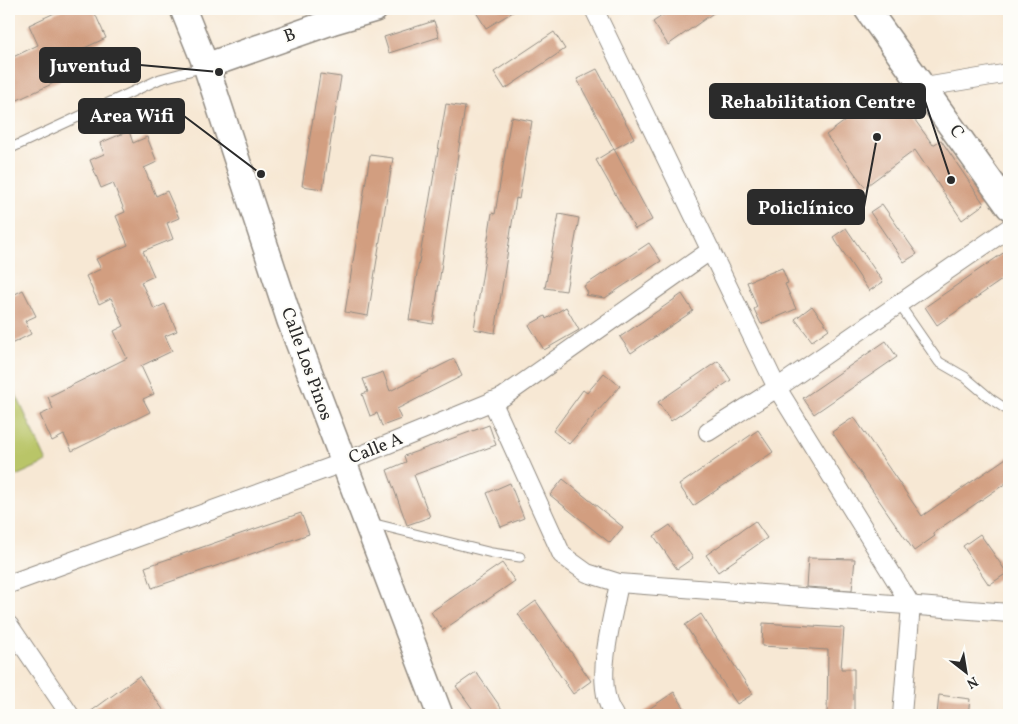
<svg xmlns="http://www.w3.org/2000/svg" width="1018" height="724" font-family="Vollkorn,serif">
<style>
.green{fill:#b9c567;stroke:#727849}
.building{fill:#d29e80}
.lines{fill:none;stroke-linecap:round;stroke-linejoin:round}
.lane-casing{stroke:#918a80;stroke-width:11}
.street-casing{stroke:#918a80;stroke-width:20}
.secondary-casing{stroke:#918a80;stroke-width:28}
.lane{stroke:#fff;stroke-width:9}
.street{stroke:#fff;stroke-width:18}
.secondary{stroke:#fff;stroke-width:25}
.labels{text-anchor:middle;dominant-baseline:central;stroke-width:4;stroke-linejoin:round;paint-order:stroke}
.street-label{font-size:18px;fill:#2b2b2b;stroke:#fdfcf7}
.leader{fill:none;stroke:#2b2b2b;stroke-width:2}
.callout-dot{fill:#2b2b2b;stroke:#fdfcf7;stroke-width:2}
.callout{fill:#2b2b2b;stroke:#2b2b2b;stroke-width:2}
.callout-label{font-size:19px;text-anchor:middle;font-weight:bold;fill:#fff}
</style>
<rect width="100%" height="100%" fill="#fdfcf7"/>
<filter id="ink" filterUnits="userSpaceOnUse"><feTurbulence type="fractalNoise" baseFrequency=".02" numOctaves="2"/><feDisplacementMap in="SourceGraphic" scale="10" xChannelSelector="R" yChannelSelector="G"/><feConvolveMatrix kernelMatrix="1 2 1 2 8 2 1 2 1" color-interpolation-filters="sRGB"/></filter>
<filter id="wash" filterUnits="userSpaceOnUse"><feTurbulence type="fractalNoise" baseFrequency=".0096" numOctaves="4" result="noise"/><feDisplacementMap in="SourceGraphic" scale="20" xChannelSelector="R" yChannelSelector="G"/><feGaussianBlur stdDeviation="1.12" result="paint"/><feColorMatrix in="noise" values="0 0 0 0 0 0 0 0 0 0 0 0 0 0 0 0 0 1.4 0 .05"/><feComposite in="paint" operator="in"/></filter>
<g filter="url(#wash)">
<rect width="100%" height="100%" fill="#f7e8d4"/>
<path class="green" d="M 15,392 L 47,462 L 9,479 L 9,395 Z"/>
<g id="blocks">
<g class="building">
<path d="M 63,9 L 93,9 L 106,38 L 78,51 L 86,68 L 9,104 L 9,59 L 38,45 L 29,25 Z"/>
<path d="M 474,9 L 518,9 L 486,28 Z"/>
<path d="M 672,9 L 719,9 L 668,45 L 653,22 Z"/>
<path d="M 434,21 L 439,37 L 389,53 L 384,37 Z"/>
<path d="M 554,32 L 565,49 L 505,89 L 494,72 Z"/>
<path d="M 597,69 L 634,138 L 614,149 L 577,79 Z"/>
<path d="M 320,74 L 341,77 L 323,189 L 302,186 Z"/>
<path d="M 891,87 L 933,145 L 941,140 L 984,204 L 962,220 L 915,150 L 865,187 L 826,135 Z"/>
<path d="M 446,104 L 465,107 L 433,324 L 409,320 Z"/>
<path d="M 511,117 L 532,121 L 519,199 L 516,198 L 495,333 L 474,329 L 492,213 L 495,214 Z"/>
<path d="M 129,131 L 133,143 L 147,137 L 157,162 L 144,168 L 156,196 L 167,191 L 179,218 L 167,223 L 173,239 L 143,251 L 154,276 L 141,282 L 154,309 L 165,304 L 177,331 L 165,336 L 172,351 L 141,366 L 154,394 L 143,399 L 150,412 L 72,451 L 64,435 L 52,441 L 40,415 L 53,409 L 48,397 L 127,358 L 114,331 L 124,326 L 111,298 L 99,304 L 86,276 L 101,269 L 96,259 L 128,245 L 116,216 L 125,212 L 113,183 L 101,188 L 90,160 L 104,154 L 100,143 Z"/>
<path d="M 614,149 L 652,220 L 635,229 L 596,160 Z"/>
<path d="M 370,155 L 393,158 L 368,316 L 345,312 Z"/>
<path d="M 882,204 L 917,254 L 904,262 L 870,212 Z"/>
<path d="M 559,214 L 579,218 L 566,291 L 545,288 Z"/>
<path d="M 846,228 L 883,282 L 869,291 L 833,237 Z"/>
<path d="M 649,243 L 661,261 L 605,298 L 585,295 L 588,293 L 584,286 Z"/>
<path d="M 1009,249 L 1009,275 L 937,325 L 925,307 Z"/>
<path d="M 782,268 L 788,283 L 785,284 L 796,309 L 761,324 L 754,309 L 757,307 L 747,282 Z"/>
<path d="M 23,290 L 36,316 L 25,321 L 31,334 L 9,345 L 9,297 Z"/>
<path d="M 682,294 L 693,311 L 631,353 L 620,337 Z"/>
<path d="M 812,306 L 829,329 L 812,341 L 795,319 Z"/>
<path d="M 566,307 L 579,330 L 544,350 L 529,325 L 545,316 L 546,319 Z"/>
<path d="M 886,341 L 897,357 L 814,414 L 803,398 Z"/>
<path d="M 454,359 L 462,376 L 397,409 L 401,419 L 382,426 L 377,413 L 370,416 L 362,394 L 368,392 L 363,379 L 383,372 L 390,391 Z"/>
<path d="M 718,361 L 731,380 L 671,421 L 658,402 Z"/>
<path d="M 604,373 L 620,386 L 569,444 L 553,431 L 583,390 L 587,393 Z"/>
<path d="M 854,417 L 922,516 L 1009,456 L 1009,481 L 933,533 L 935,536 L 914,551 L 832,432 Z"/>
<path d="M 489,425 L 496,445 L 414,475 L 430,517 L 407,525 L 387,470 L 406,462 L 404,456 Z"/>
<path d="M 758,430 L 773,452 L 693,506 L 679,485 Z"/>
<path d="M 563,479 L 623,527 L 610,543 L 550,495 Z"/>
<path d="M 510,483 L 524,518 L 501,527 L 487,493 Z"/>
<path d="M 301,513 L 309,534 L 152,588 L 145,567 Z"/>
<path d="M 755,521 L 767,538 L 718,572 L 706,555 Z"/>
<path d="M 670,525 L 693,558 L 677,569 L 654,536 Z"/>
<path d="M 980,534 L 1007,573 L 989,585 L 963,546 Z"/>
<path d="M 808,558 L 855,559 L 852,590 L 806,587 Z"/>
<path d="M 502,563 L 515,581 L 443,630 L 431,612 Z"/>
<path d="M 536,601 L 591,681 L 573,694 L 518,614 Z"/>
<path d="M 701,614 L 753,694 L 737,704 L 685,625 Z"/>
<path d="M 763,623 L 844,628 L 841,669 L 854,669 L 854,715 L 827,715 L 828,650 L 762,646 Z"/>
<path d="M 476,672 L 506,715 L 477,715 L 456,686 Z"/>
<path d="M 139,676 L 167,715 L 86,715 Z"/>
<path d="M 674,692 L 689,715 L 640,715 Z"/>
<path d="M 939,695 L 970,699 L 968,715 L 937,715 Z"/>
</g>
</g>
</g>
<g filter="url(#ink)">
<use href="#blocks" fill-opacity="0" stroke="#918a80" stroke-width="1"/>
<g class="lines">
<defs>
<g id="lane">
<path d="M 9,149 L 160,79 L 204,67"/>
<path d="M 899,304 L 939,362 L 965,377 L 991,399 L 1009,411"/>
<path d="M 371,523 L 492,553 L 520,557"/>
</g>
<g id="street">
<path d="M 594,9 L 777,388 L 911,605 L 902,715"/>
<path d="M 925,87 L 1009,73"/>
<path d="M 492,401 L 562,555 L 587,573 L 619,583 L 1009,613"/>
<path d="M 708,432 L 777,388 L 1009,228"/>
<path d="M 9,584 L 342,463 L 503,397 L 711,250"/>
<path d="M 9,625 L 70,715"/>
<path d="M 614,715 C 592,684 613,618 619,583"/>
</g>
<g id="secondary">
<path d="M 183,9 L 206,66 L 290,321 L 440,715"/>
<path d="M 867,9 L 1009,207"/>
<path d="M 206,66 L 334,21 L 375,9"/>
</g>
</defs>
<use href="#lane" class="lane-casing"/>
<use href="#street" class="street-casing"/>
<use href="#secondary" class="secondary-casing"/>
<use href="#lane" class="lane"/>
<use href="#street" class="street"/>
<use href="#secondary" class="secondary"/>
</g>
</g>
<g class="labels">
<g class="street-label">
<text transform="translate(290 36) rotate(-20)">B</text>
<text transform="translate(956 132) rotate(55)">C</text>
<text transform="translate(306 364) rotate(70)">Calle Los Pinos</text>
<text transform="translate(376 449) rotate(-22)">Calle A</text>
</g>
</g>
<path class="leader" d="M219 72L140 65M951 180L925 101M261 174L184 116M877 137L864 207"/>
<g class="callout-dot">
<circle cx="219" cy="72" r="5"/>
<circle cx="951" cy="180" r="5"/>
<circle cx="261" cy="174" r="5"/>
<circle cx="877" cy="137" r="5"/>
</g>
<g class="callout">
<rect x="40" y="48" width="100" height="34" rx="5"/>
<rect x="710" y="84" width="215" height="34" rx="5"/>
<rect x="79" y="99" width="105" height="34" rx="5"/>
<rect x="748" y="190" width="116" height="34" rx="5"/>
</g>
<g class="callout-label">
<text x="90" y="72">Juventud</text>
<text x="818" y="108">Rehabilitation Centre</text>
<text x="132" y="122">Area Wifi</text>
<text x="806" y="214">Policlínico</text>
</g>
<rect width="1018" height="724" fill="none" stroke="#fdfcf7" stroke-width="30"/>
<g transform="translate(966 672) rotate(149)" stroke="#fdfcf7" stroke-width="4" paint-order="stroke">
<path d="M0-4L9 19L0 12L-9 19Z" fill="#2b2b2b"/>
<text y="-8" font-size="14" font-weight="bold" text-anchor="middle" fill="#2b2b2b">N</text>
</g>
</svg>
